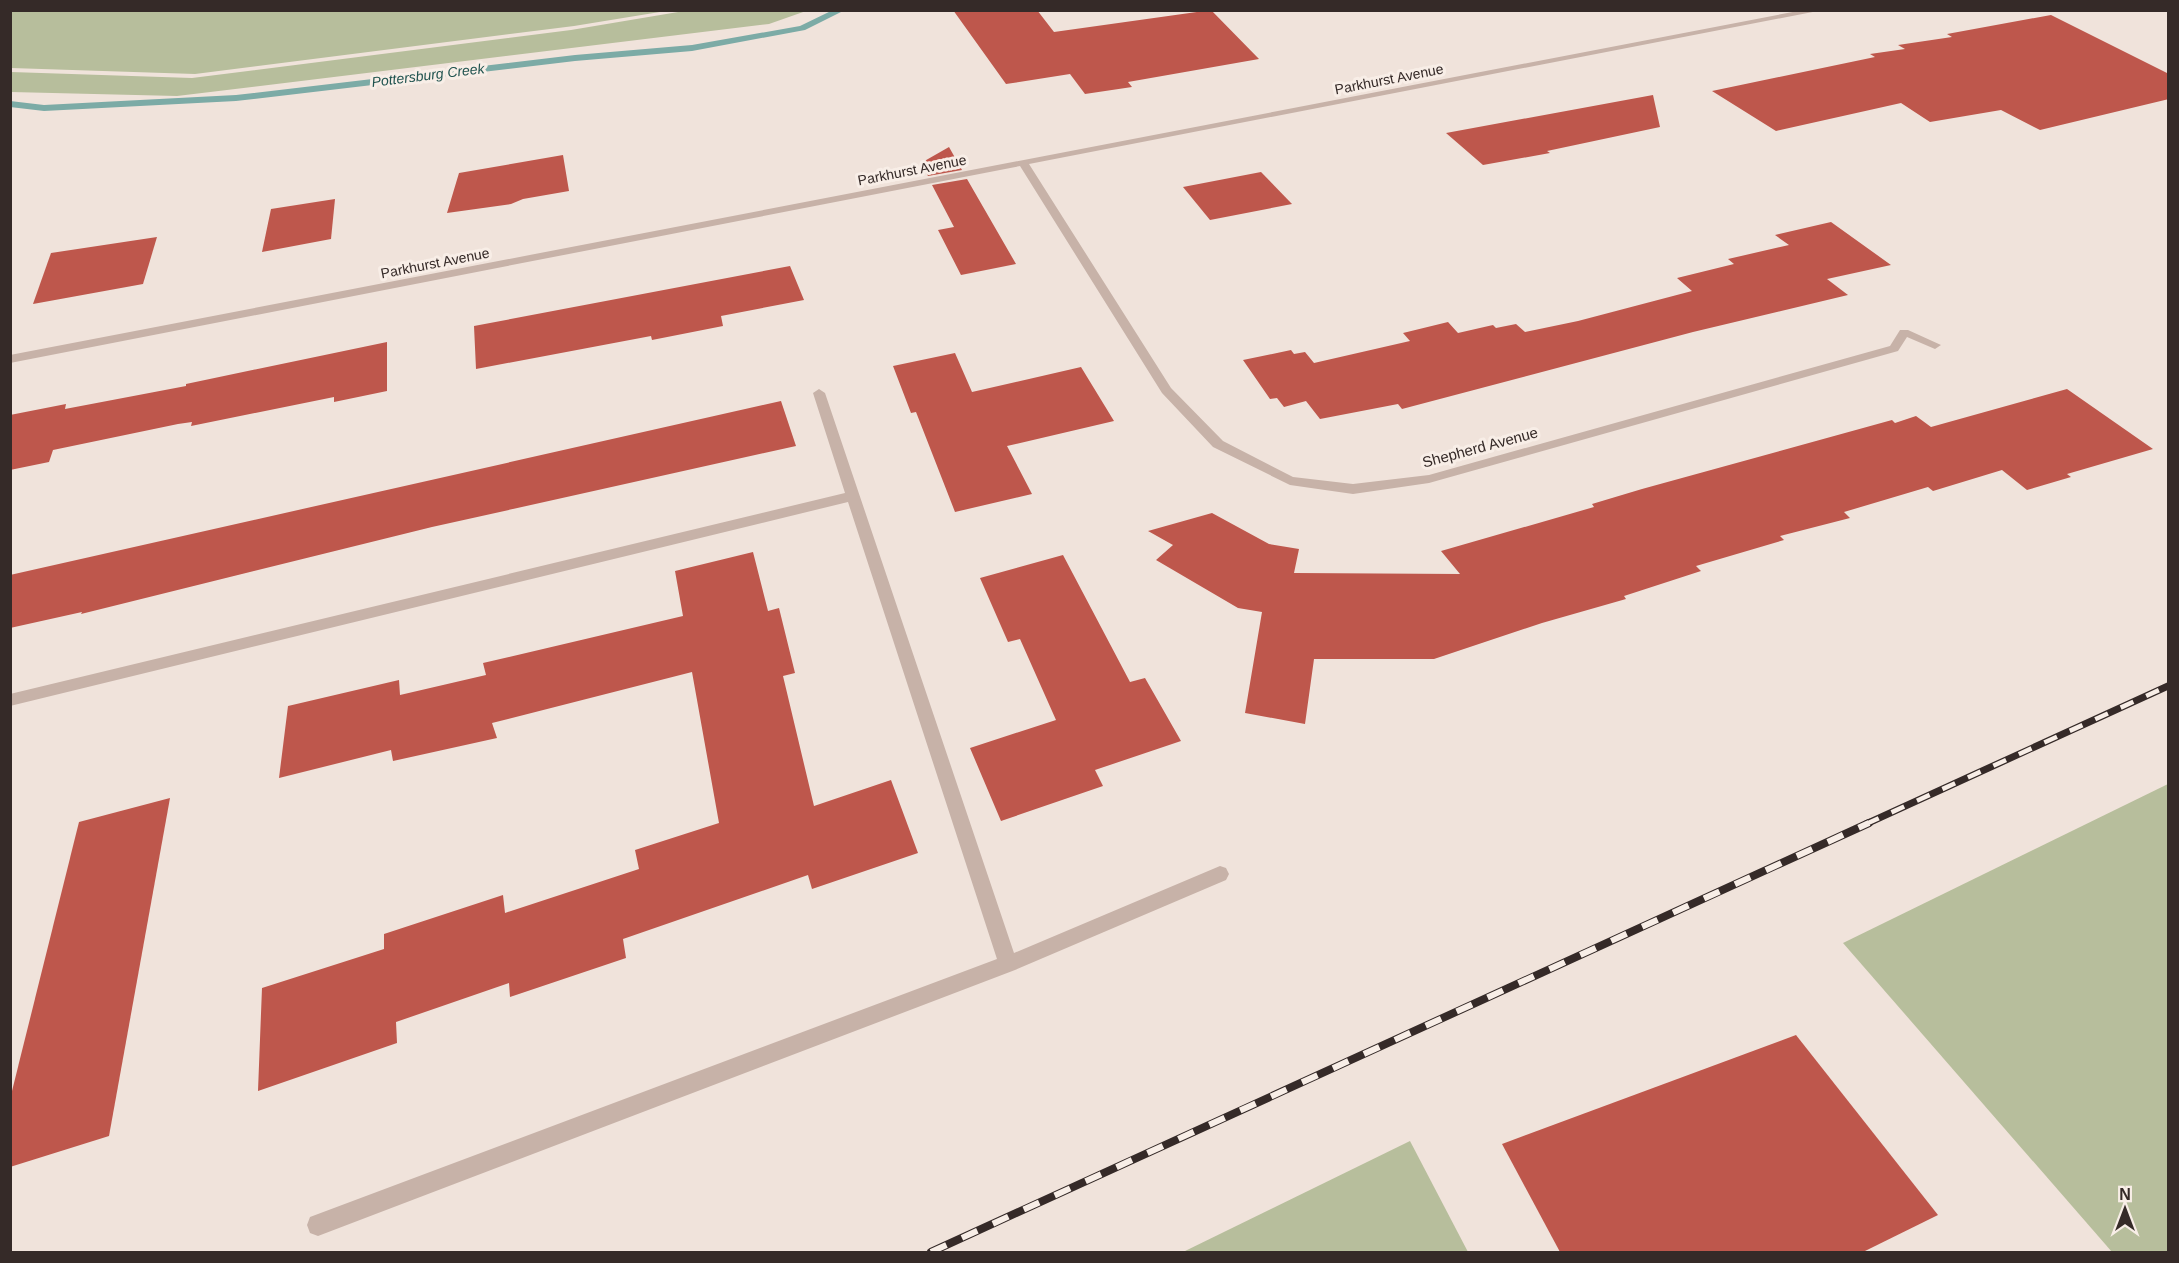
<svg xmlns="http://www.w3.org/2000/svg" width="2179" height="1263" font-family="Arial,sans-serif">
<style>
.green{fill:#b7be9c}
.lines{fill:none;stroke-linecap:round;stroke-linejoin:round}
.stream{fill:#7caba6;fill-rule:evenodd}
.building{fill:#be574c}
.minor{fill:#c7b2a8;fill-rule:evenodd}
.rail-far1-casing{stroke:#352a28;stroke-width:7}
.rail-casing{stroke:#352a28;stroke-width:8}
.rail-far1{stroke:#f8eee7;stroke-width:4.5;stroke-dasharray:14;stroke-linecap:butt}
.rail{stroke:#f8eee7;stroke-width:6;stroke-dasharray:17;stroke-linecap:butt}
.labels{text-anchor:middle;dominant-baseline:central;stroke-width:6;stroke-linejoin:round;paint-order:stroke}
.far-water-label{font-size:14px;font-style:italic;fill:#20534f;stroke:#f8eee7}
.far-street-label{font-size:14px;fill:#352a28;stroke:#f8eee7}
.street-label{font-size:15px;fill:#352a28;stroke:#f8eee7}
</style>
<rect width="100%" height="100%" fill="#f0e3db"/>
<g class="green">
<path d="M 11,10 L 666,10 L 666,11 L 574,26 L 195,74 L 11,68 Z"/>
<path d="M 690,10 L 806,11 L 769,24 L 177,96 L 11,92 L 11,72 L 192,78 L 571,30 Z"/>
<path d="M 2168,784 L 2168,1252 L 2112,1252 L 1843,943 Z"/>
<path d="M 1410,1141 L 1468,1252 L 1183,1252 Z"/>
</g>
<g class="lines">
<path class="stream" d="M 833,10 L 845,10 L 805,30 L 692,51 L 575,61 L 236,101 L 44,111 L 10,107 L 10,101 L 44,105 L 236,95 L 575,55 L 692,45 L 800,26 Z"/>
</g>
<g class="building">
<path d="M 953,10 L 1037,10 L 1054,32 L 1211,10 L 1259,59 L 1128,82 L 1132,87 L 1085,94 L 1070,74 L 1006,84 Z"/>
<path d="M 2051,15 L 2169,74 L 2169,99 L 2040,130 L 2001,110 L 1930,122 L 1901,103 L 1776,131 L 1712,91 L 1875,57 L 1870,54 L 1905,49 L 1898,45 L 1952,37 L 1947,34 Z"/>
<path d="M 1653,95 L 1660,127 L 1547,151 L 1550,153 L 1483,165 L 1446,133 Z"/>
<path d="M 949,147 L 962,170 L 928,176 L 921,163 Z"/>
<path d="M 563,155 L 569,191 L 523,199 L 511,204 L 447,213 L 459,173 Z"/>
<path d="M 1261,172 L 1292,204 L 1210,220 L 1183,187 Z"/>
<path d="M 967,179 L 1016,264 L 961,275 L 938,230 L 954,227 L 932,185 Z"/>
<path d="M 335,199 L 331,239 L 262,252 L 271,209 Z"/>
<path d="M 1831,222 L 1891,265 L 1827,279 L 1848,295 L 1693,332 L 1402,409 L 1398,404 L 1320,419 L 1306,401 L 1284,407 L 1277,398 L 1270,399 L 1243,360 L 1291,350 L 1294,354 L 1305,352 L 1314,363 L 1410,341 L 1403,333 L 1448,322 L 1458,333 L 1493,325 L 1496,328 L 1516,324 L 1525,332 L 1578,321 L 1692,291 L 1677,278 L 1734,264 L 1728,259 L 1789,245 L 1775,235 Z"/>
<path d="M 157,237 L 143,284 L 33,304 L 51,253 Z"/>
<path d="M 790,266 L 804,300 L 721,316 L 723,326 L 652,340 L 651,336 L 476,369 L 474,326 Z"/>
<path d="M 387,342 L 387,391 L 334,402 L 334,397 L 191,426 L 192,422 L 178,424 L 53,450 L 49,462 L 10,470 L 10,415 L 66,404 L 65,409 L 186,386 L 186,384 Z"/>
<path d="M 955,353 L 972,392 L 1081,367 L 1114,421 L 1007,446 L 1032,494 L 955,512 L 916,412 L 911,413 L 893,366 Z"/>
<path d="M 2067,389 L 2153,449 L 2067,474 L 2071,477 L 2027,490 L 2002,470 L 1933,491 L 1928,487 L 1844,512 L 1850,518 L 1780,536 L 1784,540 L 1696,566 L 1701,571 L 1624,596 L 1626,599 L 1542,623 L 1434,659 L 1314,659 L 1305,724 L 1245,713 L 1262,612 L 1238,608 L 1156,560 L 1173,545 L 1148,531 L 1212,513 L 1269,544 L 1299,549 L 1294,573 L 1460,574 L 1441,551 L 1594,507 L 1592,504 L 1642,489 L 1892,420 L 1895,423 L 1916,416 L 1931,427 Z"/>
<path d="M 781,401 L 796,446 L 432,527 L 81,614 L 82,612 L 10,628 L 10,575 Z"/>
<path d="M 753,552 L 768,611 L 779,608 L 795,673 L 783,676 L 814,806 L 891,780 L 918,853 L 812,889 L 808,875 L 623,939 L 626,958 L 510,997 L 509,983 L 396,1022 L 397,1043 L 258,1091 L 262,988 L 384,949 L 384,934 L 503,895 L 505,913 L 639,869 L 635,850 L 719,823 L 692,672 L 492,723 L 497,738 L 393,761 L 391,750 L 279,778 L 288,706 L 399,680 L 400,695 L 486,675 L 483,663 L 683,616 L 675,571 Z"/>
<path d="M 1063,555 L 1130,682 L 1145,678 L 1181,741 L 1095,770 L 1103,786 L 1001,821 L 970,748 L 1056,720 L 1020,639 L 1008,642 L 980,578 Z"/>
<path d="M 170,798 L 109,1136 L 10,1167 L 10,1099 L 79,822 Z"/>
<path d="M 1796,1035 L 1938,1215 L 1863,1252 L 1560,1252 L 1502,1144 Z"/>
</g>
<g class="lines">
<g class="minor">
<path d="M 1803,10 L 1823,10 L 1029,164 L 1171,388 L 1223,441 L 1293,477 L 1353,484 L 1429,475 L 1890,346 L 1900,330 L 1908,330 L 1941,345 L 1935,349 L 1907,337 L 1898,351 L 1429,483 L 1353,494 L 1290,485 L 1213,447 L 1162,393 L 1020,166 L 10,363 L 10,355 Z"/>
<path d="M 819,389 L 825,393 L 1014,953 L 1220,866 L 1226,868 L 1229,874 L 1226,880 L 1015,970 L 318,1236 L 310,1233 L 307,1225 L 310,1217 L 318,1214 L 997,959 L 848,502 L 10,706 L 10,694 L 845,493 L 813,393 Z"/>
</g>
<defs>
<path id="rail-far1" d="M 1866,824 L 2168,686"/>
<path id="rail" d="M 931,1252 L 1869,823"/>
</defs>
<use href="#rail-far1" class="rail-far1-casing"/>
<use href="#rail" class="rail-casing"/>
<use href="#rail-far1" class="rail-far1"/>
<use href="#rail" class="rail"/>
</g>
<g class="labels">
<g class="far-water-label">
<text transform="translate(428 75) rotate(-7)">Pottersburg Creek</text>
</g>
<g class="far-street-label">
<text transform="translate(1389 79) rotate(-11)">Parkhurst Avenue</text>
<text transform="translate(912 170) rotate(-11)">Parkhurst Avenue</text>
<text transform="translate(435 263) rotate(-11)">Parkhurst Avenue</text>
</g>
<g class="street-label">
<text transform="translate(1480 447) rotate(-15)">Shepherd Avenue</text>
</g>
</g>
<rect width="2179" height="1263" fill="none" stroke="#352a28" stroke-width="24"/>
<g transform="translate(2125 1209)" stroke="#f8eee7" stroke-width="4.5" paint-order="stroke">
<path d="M0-4.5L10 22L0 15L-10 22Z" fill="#352a28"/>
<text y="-9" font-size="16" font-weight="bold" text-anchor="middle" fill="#352a28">N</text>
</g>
</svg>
